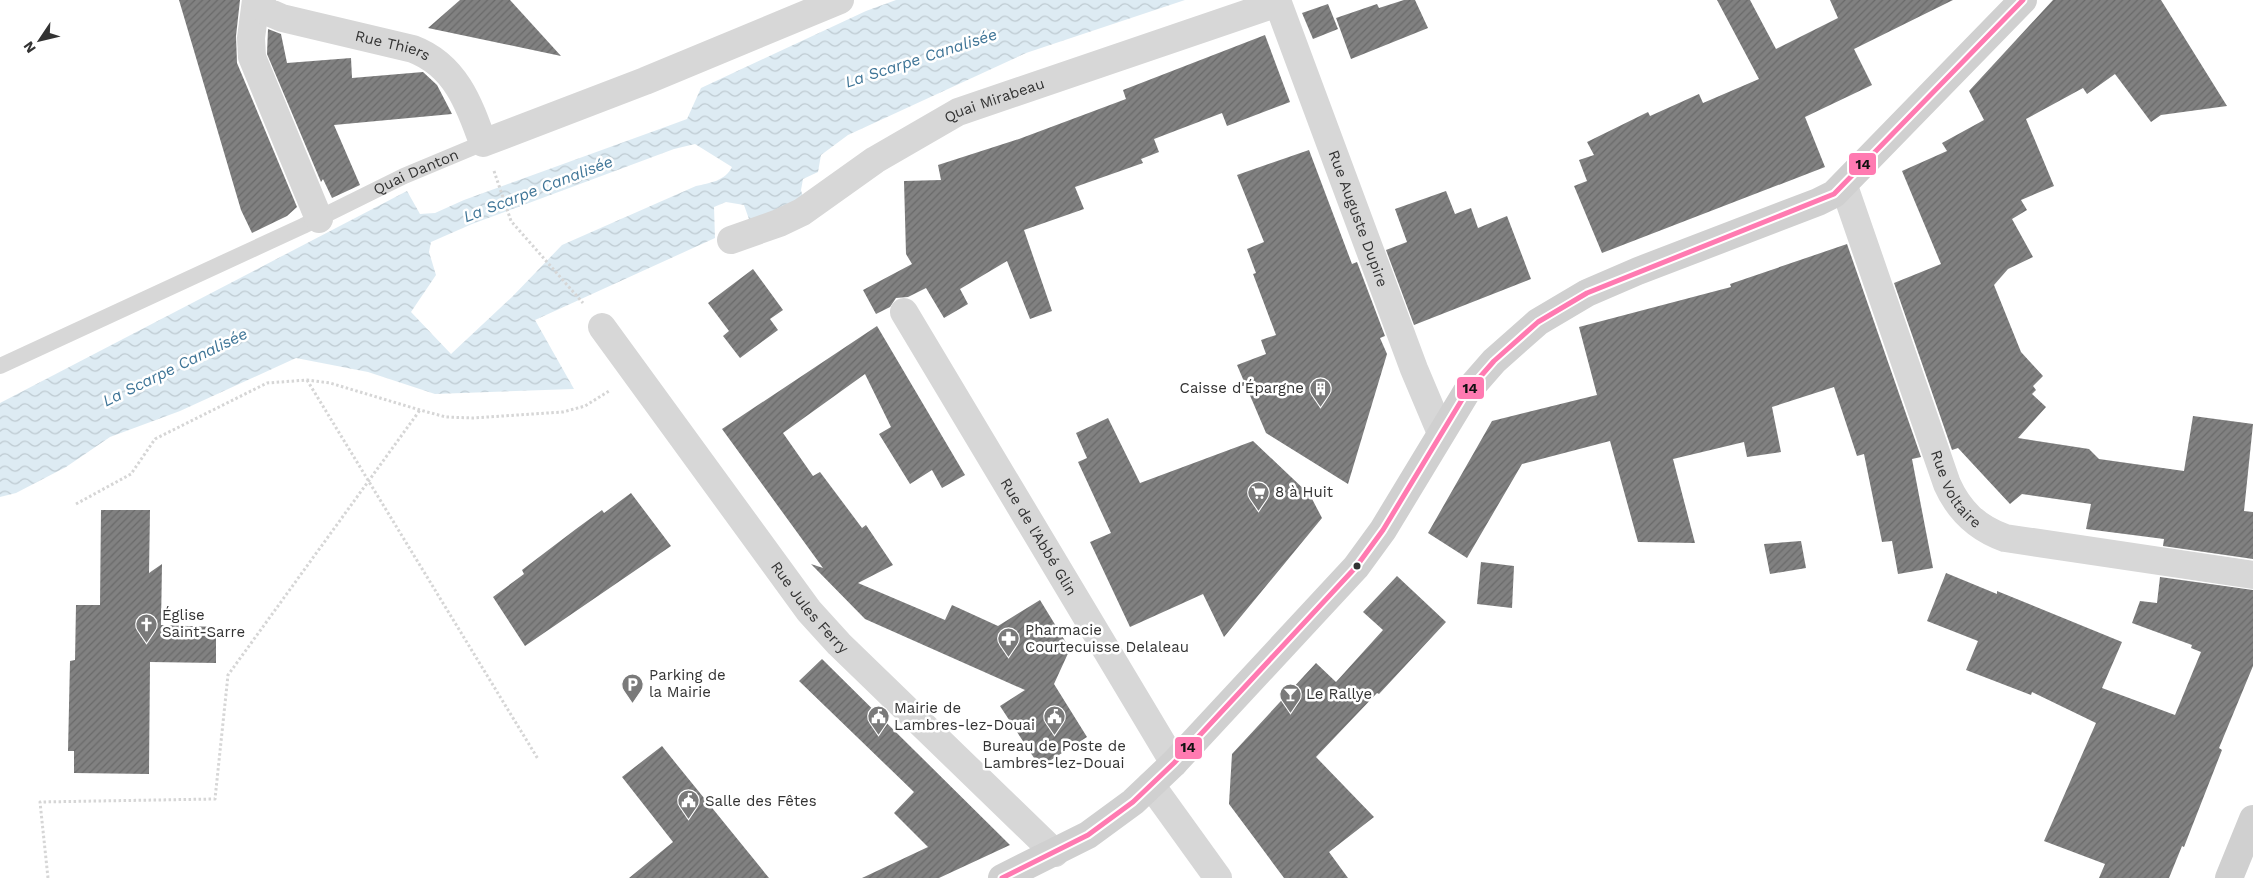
<svg xmlns="http://www.w3.org/2000/svg" width="2253" height="878" font-family="'Work Sans',sans-serif">
<style>
.water{fill:url(#water-waves);fill-rule:evenodd}
.building{fill:url(#building-hatch)}
.lines{fill:none;stroke-linecap:round;stroke-linejoin:round}
.path{stroke:#d6d6d6;stroke-width:3;stroke-dasharray:2.5 2.5;stroke-linecap:butt}
.lane{stroke:#d7d7d7;stroke-width:16}
.street{stroke:#d7d7d7;stroke-width:28}
.secondary{stroke:#d0d0d0;stroke-width:28}
.bus-1-casing{stroke:#fff;stroke-width:9}
.bus-1{stroke:#ff7ab1;stroke-width:5}
.bus-dot{fill:#333;stroke:#fff;stroke-width:2}
.labels{text-anchor:middle;dominant-baseline:central;stroke-width:5;stroke-linejoin:round;paint-order:stroke}
.street-label{font-size:15px;fill:#333;stroke:#fff}
.poi-label{font-size:15px;fill:#333;stroke:#fff;text-anchor:start}
.water-label{font-size:16px;font-style:italic;fill:#3f7597;stroke:#fff}
.line-badge{stroke:#fff;stroke-width:2}
.pale-badge-label{font-size:14px;text-anchor:middle;font-weight:bold;fill:#111}
</style>
<defs>
<pattern id="water-waves" width="16" height="10" patternUnits="userSpaceOnUse" patternTransform="scale(1.25)"><rect width="16" height="10" fill="#ddebf3"/><path d="M0 5q4-4 8 0t8 0" fill="none" stroke="#becad1"/></pattern>
<pattern id="building-hatch" width="6" height="6" patternUnits="userSpaceOnUse" patternTransform="scale(1.25)"><rect width="6" height="6" fill="#818181"/><path d="M-1 1l2-2M0 6l6-6M5 7l2-2" fill="none" stroke="#6a6a6a"/></pattern>
</defs>
<rect width="100%" height="100%" fill="#fff"/>
<path class="water" d="M 896,0 L 1185,0 L 1026,53 L 848,135 L 821,155 L 818,172 L 803,179 L 801,190 L 804,202 L 750,222 L 744,205 L 726,202 L 714,207 L 715,238 L 535,320 L 574,389 L 435,394 L 368,372 L 296,358 L 180,411 L 110,437 L 66,467 L 16,493 L 0,497 L 0,403 L 407,191 L 420,214 L 435,213 L 464,200 L 668,126 L 687,119 L 701,88 L 866,11 ZM 695,144 L 732,167 C 725,181 710,183 696,186 L 562,245 L 512,297 L 451,354 L 411,312 L 436,275 L 429,252 L 431,242 L 472,224 L 674,149 Z"/>
<g class="building">
<path d="M 179,0 L 240,0 L 236,36 L 237,63 L 297,207 L 287,216 L 252,233 L 241,210 Z"/>
<path d="M 460,0 L 510,0 L 561,56 L 428,28 Z"/>
<path d="M 1404,0 L 1415,0 L 1428,28 L 1351,59 L 1336,18 L 1377,4 L 1379,8 Z"/>
<path d="M 1717,0 L 1750,0 L 1776,49 L 1838,18 L 1830,0 L 1953,0 L 1854,49 L 1872,85 L 1805,117 L 1825,167 L 1602,253 L 1574,186 L 1587,181 L 1579,160 L 1594,155 L 1587,142 L 1648,112 L 1650,116 L 1699,94 L 1703,103 L 1759,79 Z"/>
<path d="M 2053,0 L 2161,0 L 2227,106 L 2161,115 L 2151,122 L 2115,74 L 2087,94 L 2083,88 L 2026,119 L 2054,186 L 2021,200 L 2027,210 L 2012,219 L 2033,257 L 2008,269 L 1994,285 L 2021,352 L 2043,376 L 2033,386 L 2036,390 L 2032,394 L 2046,407 L 2018,438 L 2089,449 L 2099,459 L 2184,471 L 2193,416 L 2253,424 L 2244,511 L 2253,512 L 2253,559 L 2163,546 L 2164,539 L 2086,529 L 2091,504 L 2022,494 L 2010,504 L 1958,448 L 1952,450 L 1894,283 L 1941,264 L 1902,171 L 1947,151 L 1942,143 L 1984,120 L 1969,91 Z"/>
<path d="M 1328,4 L 1338,29 L 1313,39 L 1302,13 Z"/>
<path d="M 268,29 L 281,34 L 287,63 L 351,58 L 352,78 L 423,72 L 437,85 L 452,114 L 334,125 L 360,185 L 332,198 L 323,179 L 321,182 L 267,54 Z"/>
<path d="M 1265,35 L 1290,102 L 1227,126 L 1222,113 L 1154,139 L 1159,152 L 1141,159 L 1143,163 L 1075,187 L 1084,209 L 1024,230 L 1052,311 L 1030,319 L 1007,261 L 960,289 L 968,304 L 944,318 L 926,288 L 908,297 L 896,298 L 890,307 L 876,314 L 863,290 L 912,264 L 906,254 L 904,181 L 941,180 L 938,165 L 1019,139 L 1126,99 L 1123,90 Z"/>
<path d="M 1309,150 L 1352,264 L 1357,262 L 1385,336 L 1380,338 L 1387,354 L 1348,484 L 1266,433 L 1237,365 L 1266,354 L 1261,340 L 1276,335 L 1253,274 L 1256,273 L 1247,249 L 1264,242 L 1237,175 Z"/>
<path d="M 1446,191 L 1455,214 L 1471,208 L 1478,228 L 1507,216 L 1531,279 L 1414,325 L 1386,250 L 1407,242 L 1395,209 Z"/>
<path d="M 1847,244 L 1921,457 L 1912,459 L 1933,568 L 1898,574 L 1892,541 L 1882,542 L 1864,454 L 1857,456 L 1834,387 L 1772,407 L 1781,452 L 1747,457 L 1744,442 L 1673,459 L 1695,543 L 1638,542 L 1610,441 L 1522,464 L 1467,558 L 1428,533 L 1492,421 L 1597,395 L 1579,327 L 1731,287 L 1730,284 Z"/>
<path d="M 753,269 L 783,310 L 770,319 L 778,330 L 740,358 L 723,336 L 729,331 L 708,303 Z"/>
<path d="M 877,326 L 965,475 L 942,488 L 932,470 L 910,484 L 879,434 L 891,427 L 865,374 L 783,433 L 813,476 L 820,472 L 862,528 L 866,525 L 893,565 L 858,583 L 945,620 L 952,605 L 998,626 L 1040,600 L 1070,649 L 1054,684 L 1087,737 L 1040,767 L 1000,706 L 1025,690 L 865,619 L 811,564 L 823,568 L 722,429 Z"/>
<path d="M 1108,418 L 1140,483 L 1253,441 L 1310,495 L 1322,518 L 1224,637 L 1203,594 L 1130,627 L 1090,542 L 1111,533 L 1078,462 L 1087,458 L 1076,433 Z"/>
<path d="M 631,493 L 671,546 L 525,646 L 493,597 L 524,574 L 522,570 L 576,529 L 602,510 L 604,513 Z"/>
<path d="M 101,510 L 150,510 L 149,573 L 162,564 L 161,625 L 216,627 L 216,663 L 150,662 L 149,774 L 74,773 L 74,751 L 68,751 L 70,661 L 75,660 L 76,605 L 100,605 Z"/>
<path d="M 1801,541 L 1806,568 L 1770,574 L 1764,544 Z"/>
<path d="M 1481,562 L 1514,566 L 1512,608 L 1477,604 Z"/>
<path d="M 1946,573 L 1997,594 L 1997,591 L 2122,642 L 2102,688 L 2175,715 L 2201,652 L 2191,648 L 2192,645 L 2132,623 L 2140,601 L 2157,603 L 2160,577 L 2253,590 L 2253,666 L 2219,748 L 2222,750 L 2184,847 L 2182,846 L 2169,878 L 2099,878 L 2105,864 L 2044,841 L 2096,723 L 2032,692 L 2031,695 L 1966,670 L 1978,641 L 1927,621 Z"/>
<path d="M 1397,576 L 1446,622 L 1379,694 L 1377,693 L 1316,757 L 1374,817 L 1329,852 L 1348,878 L 1284,878 L 1229,804 L 1232,754 L 1316,663 L 1336,682 L 1383,630 L 1363,612 Z"/>
<path d="M 822,659 L 1010,845 L 939,878 L 862,878 L 928,847 L 894,813 L 914,792 L 799,681 Z"/>
<path d="M 662,746 L 678,766 L 769,878 L 629,878 L 673,842 L 622,777 Z"/>
</g>
<g class="lines">
<g class="path">
<path d="M 494,171 L 511,221 L 583,303"/>
<path d="M 307,380 L 538,759"/>
<path d="M 76,504 L 131,474 L 155,439 L 267,383 L 307,380 L 330,383 L 420,410 L 446,417 L 473,418 L 563,412 L 585,406 L 609,391"/>
<path d="M 48,878 L 40,802 L 215,799 L 228,675 L 420,410"/>
</g>
<path class="lane" id="s1" d="M 0,366 L 303,226 L 404,176 L 483,143"/>
<g class="street">
<path d="M 256,0 L 251,38 L 252,57 L 319,219"/>
<path id="s2" d="M 257,2 L 268,12 L 282,18 L 413,49 C 455,65 469,103 483,143 L 645,81 L 840,0"/>
<path id="s3" d="M 1844,186 L 1947,484 C 1959,511 1977,528 2005,538 L 2253,575"/>
<path id="s4" d="M 731,240 L 779,223 L 802,212 L 875,160 L 958,112 L 1278,3 L 1414,369 L 1441,433"/>
<path id="s5" d="M 904,312 L 1174,763"/>
<path id="s6" d="M 602,327 L 809,611 L 839,644 L 1055,853"/>
<path d="M 1151,785 L 1218,878"/>
</g>
<g class="secondary">
<path d="M 1002,878 L 1088,835 L 1133,802 L 1174,763 L 1356,567 L 1383,530 L 1466,393 L 1494,361 L 1538,322 L 1587,293 L 1638,271 L 1818,202 L 1834,194 L 2023,0"/>
<path d="M 2229,878 L 2253,819"/>
</g>
<defs>
<path id="bus-1" d="M 1002,878 L 1088,835 L 1133,802 L 1174,763 L 1356,567 L 1383,530 L 1466,393 L 1494,361 L 1538,322 L 1587,293 L 1834,194 L 2023,0"/>
</defs>
<use href="#bus-1" class="bus-1-casing"/>
<use href="#bus-1" class="bus-1"/>
</g>
<defs>
<symbol id="building-pin" viewBox="-11 -11 22 30"><path d="M0 17L-7.5 6A9.5 9.5 0 1 1 7.5 6Z" fill="#7a7a7a" stroke="#fff"/><path d="M-4-6H4V6H1V3H-1V6H-4ZM-2.5-4.3h1.7v1.8h-1.7ZM.8-4.3h1.7v1.8H.8ZM-2.5-1h1.7V.8h-1.7ZM.8-1h1.7V.8H.8Z" fill="#fff"/></symbol>
<symbol id="supermarket-pin" viewBox="-11 -11 22 30"><path d="M0 17L-7.5 6A9.5 9.5 0 1 1 7.5 6Z" fill="#7a7a7a" stroke="#fff"/><path d="M-6-5.5h2.5l.6 2H6L4.5 2H-2.5L-4.4-4H-6ZM-1.5 3.2a1.3 1.3 0 1 0 .1 0ZM3 3.2a1.3 1.3 0 1 0 .1 0Z" fill="#fff"/></symbol>
<symbol id="church-pin" viewBox="-11 -11 22 30"><path d="M0 17L-7.5 6A9.5 9.5 0 1 1 7.5 6Z" fill="#7a7a7a" stroke="#fff"/><path d="M-1.2-6h2.4v3.5h3.3v2.4h-3.3V6h-2.4V-.1h-3.3v-2.4h3.3Z" fill="#fff"/></symbol>
<symbol id="pharmacy-pin" viewBox="-11 -11 22 30"><path d="M0 17L-7.5 6A9.5 9.5 0 1 1 7.5 6Z" fill="#7a7a7a" stroke="#fff"/><path d="M-2-6h4v4h4v4h-4v4h-4v-4h-4v-4h4Z" fill="#fff"/></symbol>
<symbol id="parking-pin" viewBox="-11 -11 22 30"><path d="M0 17L-7.5 6A9.5 9.5 0 1 1 7.5 6Z" fill="#7a7a7a" stroke="#fff"/><path d="M-3.5-5.5H1a3.5 3.5 0 0 1 0 7H-1V5.5H-3.5ZM-1-3.4V-.6H.8a1.4 1.4 0 0 0 0-2.8Z" fill="#fff"/></symbol>
<symbol id="bar-pin" viewBox="-11 -11 22 30"><path d="M0 17L-7.5 6A9.5 9.5 0 1 1 7.5 6Z" fill="#7a7a7a" stroke="#fff"/><path d="M-6-5H6L.8 .8V4.5H3.5V6h-7V4.5H-.8V.8Z" fill="#fff"/></symbol>
<symbol id="civic-pin" viewBox="-11 -11 22 30"><path d="M0 17L-7.5 6A9.5 9.5 0 1 1 7.5 6Z" fill="#7a7a7a" stroke="#fff"/><path d="M-.6-6.5H3V-4.5H.6V-3L4-1V1h2V6H-6V1h2V-1L-.6-3ZM-1.2 2.5V6h2.4V2.5Z" fill="#fff"/></symbol>
</defs>
<g fill-rule="evenodd">
<use href="#building-pin" x="1308" y="376" width="25" height="34"/>
<use href="#supermarket-pin" x="1246" y="480" width="25" height="34"/>
<use href="#church-pin" x="134" y="612" width="25" height="34"/>
<use href="#pharmacy-pin" x="996" y="626" width="25" height="34"/>
<use href="#parking-pin" x="620" y="672" width="25" height="34"/>
<use href="#bar-pin" x="1278" y="682" width="25" height="34"/>
<use href="#civic-pin" x="866" y="704" width="25" height="34"/>
<use href="#civic-pin" x="1042" y="704" width="25" height="34"/>
<use href="#civic-pin" x="676" y="788" width="25" height="34"/>
</g>
<circle class="bus-dot" cx="1357" cy="566" r="4.5"/>
<g class="labels">
<g class="street-label">
<text stroke="none"><textPath href="#s2" startOffset="144">Rue Thiers</textPath></text>
<text stroke="none"><textPath href="#s4" startOffset="300">Quai Mirabeau</textPath></text>
<text stroke="none"><textPath href="#s1" startOffset="459">Quai Danton</textPath></text>
<text stroke="none"><textPath href="#s4" startOffset="830">Rue Auguste Dupire</textPath></text>
<text stroke="none"><textPath href="#s3" startOffset="324">Rue Voltaire</textPath></text>
<text stroke="none"><textPath href="#s5" startOffset="262">Rue de l'Abbé Glin</textPath></text>
<text stroke="none"><textPath href="#s6" startOffset="349">Rue Jules Ferry</textPath></text>
</g>
<g class="poi-label">
<text x="1304" y="388" text-anchor="end">Caisse d'Épargne</text>
<text x="1275" y="492">8 à Huit</text>
<text x="162" y="615">Église<tspan x="162" dy="17">Saint-Sarre</tspan></text>
<text x="1025" y="630">Pharmacie<tspan x="1025" dy="17">Courtecuisse Delaleau</tspan></text>
<text x="649" y="675">Parking de<tspan x="649" dy="17">la Mairie</tspan></text>
<text x="1306" y="694">Le Rallye</text>
<text x="894" y="708">Mairie de<tspan x="894" dy="17">Lambres-lez-Douai</tspan></text>
<text x="1054" y="746" text-anchor="middle">Bureau de Poste de<tspan x="1054" dy="17">Lambres-lez-Douai</tspan></text>
<text x="705" y="801">Salle des Fêtes</text>
</g>
<g class="water-label">
<text transform="translate(921 58) rotate(-18)">La Scarpe Canalisée</text>
<text transform="translate(538 189) rotate(-21)">La Scarpe Canalisée</text>
<text transform="translate(175 367) rotate(-26)">La Scarpe Canalisée</text>
</g>
</g>
<g class="line-badge">
<rect x="1848" y="152" width="29" height="24" rx="5" fill="#ff7ab1"/>
<rect x="1456" y="376" width="29" height="24" rx="5" fill="#ff7ab1"/>
<rect x="1174" y="736" width="29" height="24" rx="5" fill="#ff7ab1"/>
</g>
<g class="pale-badge-label">
<text x="1863" y="169">14</text>
<text x="1470" y="393">14</text>
<text x="1188" y="752">14</text>
</g>
<g transform="translate(40 40) rotate(235)" stroke="#ffffff" stroke-width="4" paint-order="stroke">
<path d="M0-4L9 19L0 12L-9 19Z" fill="#333333"/>
<text y="-8" font-size="14" font-weight="bold" text-anchor="middle" fill="#333333">N</text>
</g>
</svg>
